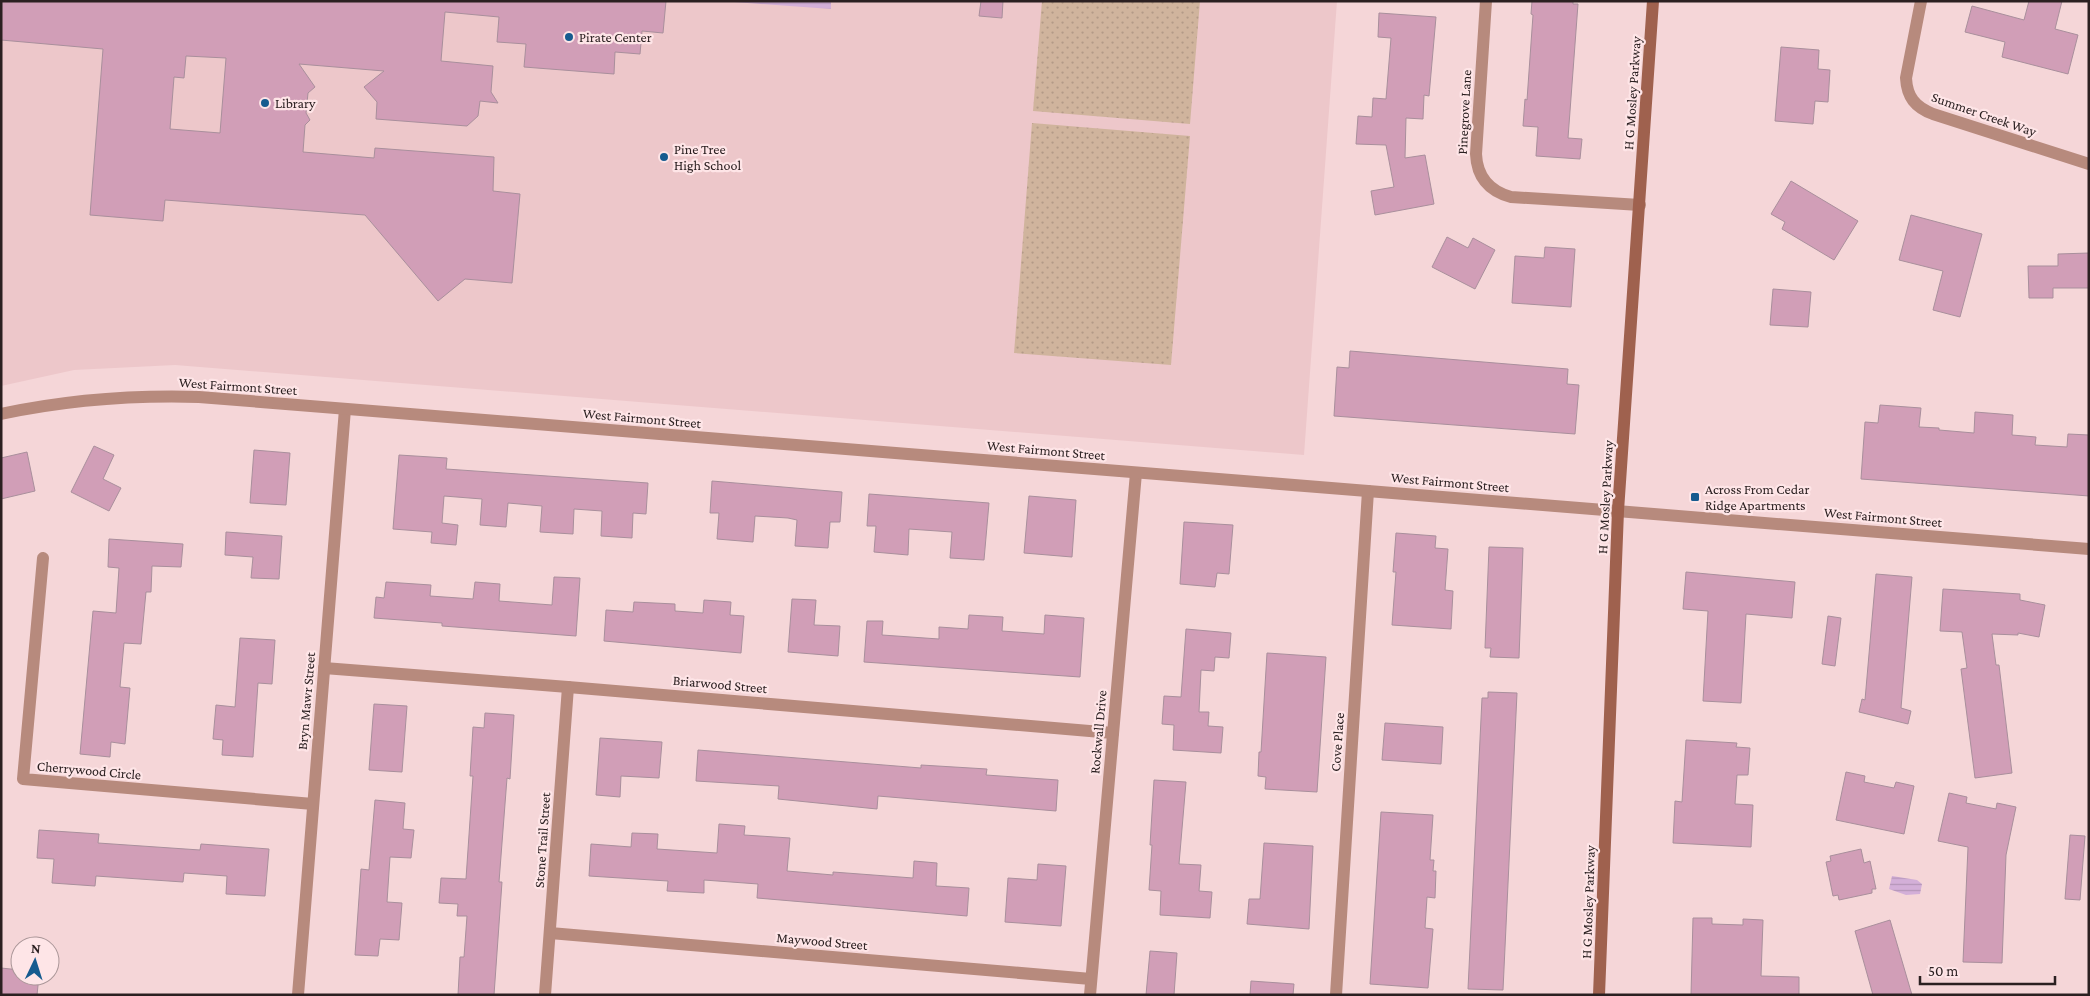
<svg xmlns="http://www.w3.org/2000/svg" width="2090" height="996" font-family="'Crimson Pro',serif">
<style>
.built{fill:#edc7ca}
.park{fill:url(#park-dots)}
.water{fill:url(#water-rules)}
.building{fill:#d19eb7;stroke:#a98f9c;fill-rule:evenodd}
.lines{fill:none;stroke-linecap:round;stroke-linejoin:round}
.minor{stroke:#b78a7d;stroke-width:12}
.tertiary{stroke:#b78a7d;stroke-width:12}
.secondary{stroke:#9f614e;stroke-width:12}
.poi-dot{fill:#165b8f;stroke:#fee5e7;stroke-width:2}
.labels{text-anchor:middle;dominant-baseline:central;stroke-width:4.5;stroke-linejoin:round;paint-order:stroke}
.poi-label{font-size:14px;fill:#2b2021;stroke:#fee5e7;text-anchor:start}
.street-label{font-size:14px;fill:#2b2021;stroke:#fee5e7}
</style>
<defs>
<pattern id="park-dots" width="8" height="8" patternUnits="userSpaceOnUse" patternTransform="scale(1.25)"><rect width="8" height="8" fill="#d0b49d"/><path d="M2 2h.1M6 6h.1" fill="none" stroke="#b39a87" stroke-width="1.8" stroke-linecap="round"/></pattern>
<pattern id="water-rules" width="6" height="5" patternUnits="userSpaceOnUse" patternTransform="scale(1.25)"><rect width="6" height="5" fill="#d3afd8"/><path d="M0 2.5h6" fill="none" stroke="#b596b9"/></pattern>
</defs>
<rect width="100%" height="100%" fill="#f5d6d8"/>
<path class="built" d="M 1,1 L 1337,1 L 1304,455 L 175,365 L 74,370 L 1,386 Z"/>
<g class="park">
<path d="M 1042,1 L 1200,1 L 1190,124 L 1033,111 Z"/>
<path d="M 1032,123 L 1190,136 L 1171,365 L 1014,353 Z"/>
</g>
<g class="water">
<path d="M 721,1 L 831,1 L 831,9 Z"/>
<path d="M 1892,876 L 1917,880 L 1922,884 L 1920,894 L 1906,895 L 1889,889 Z"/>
</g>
<g class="building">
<path d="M 1,1 L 666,1 L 663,33 L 642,31 L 640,54 L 615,52 L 614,74 L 524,67 L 526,44 L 497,42 L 499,17 L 445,12 L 441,61 L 493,66 L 491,92 L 498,103 L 480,101 L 478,116 L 467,126 L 376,119 L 377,102 L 364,87 L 384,71 L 299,64 L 315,87 L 308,93 L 306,113 L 310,120 L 305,125 L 303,152 L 374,158 L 375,148 L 494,157 L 493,191 L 520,194 L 512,283 L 465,279 L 438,301 L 365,215 L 165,200 L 163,221 L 90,215 L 103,49 L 1,40 ZM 186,56 L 226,58 L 220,133 L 170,129 L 174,77 L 184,78 Z"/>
<path d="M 981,1 L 1003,1 L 1002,18 L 979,16 Z"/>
<path d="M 1532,1 L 1573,1 L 1573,4 L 1578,4 L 1568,138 L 1582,139 L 1580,159 L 1536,156 L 1538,127 L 1523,126 L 1525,99 L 1527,100 L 1533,15 L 1531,14 Z"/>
<path d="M 2029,1 L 2062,1 L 2055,29 L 2078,35 L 2068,74 L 2002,57 L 2005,42 L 1965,32 L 1972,6 L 2024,20 Z"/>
<path d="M 1379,13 L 1436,17 L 1429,96 L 1424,95 L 1423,119 L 1406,118 L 1405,158 L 1425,155 L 1434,204 L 1375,215 L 1371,191 L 1394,187 L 1386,145 L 1356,144 L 1358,116 L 1372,117 L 1373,98 L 1386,99 L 1391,38 L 1378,37 Z"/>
<path d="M 1781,47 L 1819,50 L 1818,69 L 1830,70 L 1828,102 L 1815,101 L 1813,124 L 1775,121 Z"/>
<path d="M 1791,181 L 1858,221 L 1834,260 L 1782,229 L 1785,222 L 1771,214 Z"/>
<path d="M 1911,215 L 1982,234 L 1960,317 L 1933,310 L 1943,271 L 1899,260 Z"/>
<path d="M 1447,237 L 1468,248 L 1473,238 L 1495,250 L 1475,289 L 1432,267 Z"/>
<path d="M 1545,247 L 1575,249 L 1571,307 L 1512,303 L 1515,256 L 1544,258 Z"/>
<path d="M 2089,253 L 2089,288 L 2053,288 L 2053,298 L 2029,298 L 2028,266 L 2058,266 L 2058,254 Z"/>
<path d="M 1773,289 L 1811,292 L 1808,327 L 1770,325 Z"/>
<path d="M 1350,351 L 1568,369 L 1567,384 L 1579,385 L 1575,434 L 1334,416 L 1337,367 L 1349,368 Z"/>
<path d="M 1880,405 L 1921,408 L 1919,427 L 1939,428 L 1939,430 L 1974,433 L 1975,412 L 2013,415 L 2012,435 L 2036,437 L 2035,445 L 2067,447 L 2068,434 L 2089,435 L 2089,496 L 1861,479 L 1865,422 L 1878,423 Z"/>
<path d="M 94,446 L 114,455 L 103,479 L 121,488 L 109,511 L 71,492 Z"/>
<path d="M 254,450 L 290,453 L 286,505 L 250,503 Z"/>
<path d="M 27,452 L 35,491 L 1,499 L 1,458 Z"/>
<path d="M 399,455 L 447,458 L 446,469 L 648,483 L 646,514 L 633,513 L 632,538 L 601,536 L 602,511 L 574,509 L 573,534 L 540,532 L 542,506 L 508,503 L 506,527 L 480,525 L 482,499 L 444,496 L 442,523 L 458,525 L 456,545 L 431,543 L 432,532 L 393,529 Z"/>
<path d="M 712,481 L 842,492 L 840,522 L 830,522 L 828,548 L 795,546 L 797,520 L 788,518 L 755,516 L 753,542 L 717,539 L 719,513 L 710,513 Z"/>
<path d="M 869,494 L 989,503 L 984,560 L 950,558 L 952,532 L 909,529 L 908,555 L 874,552 L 876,526 L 867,526 Z"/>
<path d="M 1029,496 L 1076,500 L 1072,557 L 1024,553 Z"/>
<path d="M 1184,522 L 1233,525 L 1229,574 L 1217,573 L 1215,587 L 1180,584 Z"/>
<path d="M 226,532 L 282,536 L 279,579 L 251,578 L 253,557 L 225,555 Z"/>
<path d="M 1396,533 L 1436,536 L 1435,548 L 1448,549 L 1445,590 L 1453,591 L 1451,629 L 1392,625 L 1396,572 L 1393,572 Z"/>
<path d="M 109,539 L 183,544 L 181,567 L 152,566 L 151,592 L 146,592 L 141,644 L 124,643 L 120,687 L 130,688 L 125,744 L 111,742 L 110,757 L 80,754 L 93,611 L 116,613 L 119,568 L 108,567 Z"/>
<path d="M 1489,547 L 1523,548 L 1519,658 L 1490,657 L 1491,648 L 1485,648 Z"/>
<path d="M 1686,572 L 1795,582 L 1792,618 L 1746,614 L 1741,703 L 1703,701 L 1708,611 L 1683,609 Z"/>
<path d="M 1876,574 L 1912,577 L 1901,708 L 1911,711 L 1908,724 L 1859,712 L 1862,699 L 1865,700 Z"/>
<path d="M 554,577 L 580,578 L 576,636 L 442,626 L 442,623 L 374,618 L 376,597 L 384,598 L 386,582 L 431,585 L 430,596 L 473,599 L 475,582 L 500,584 L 499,601 L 552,605 Z"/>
<path d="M 1943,589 L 2020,594 L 2020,600 L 2045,605 L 2039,637 L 2018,633 L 2018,635 L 1992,634 L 1996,665 L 1999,665 L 2012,773 L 1975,778 L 1961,669 L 1967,668 L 1962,632 L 1940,631 Z"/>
<path d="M 792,599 L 816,600 L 814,625 L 840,626 L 838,656 L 788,652 Z"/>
<path d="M 704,600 L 731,602 L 730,615 L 744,616 L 741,653 L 604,641 L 606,610 L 633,612 L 634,602 L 675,604 L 675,611 L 703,613 Z"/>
<path d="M 969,615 L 1003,617 L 1002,631 L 1044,634 L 1045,615 L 1084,618 L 1080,677 L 864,662 L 867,621 L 883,621 L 882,635 L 939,639 L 939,627 L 968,629 Z"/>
<path d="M 1828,616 L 1841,618 L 1835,666 L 1822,664 Z"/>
<path d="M 1186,629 L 1231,633 L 1229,658 L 1215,657 L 1214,671 L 1201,670 L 1199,712 L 1209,712 L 1208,726 L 1223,727 L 1221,753 L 1173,750 L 1174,725 L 1162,724 L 1164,696 L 1181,697 Z"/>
<path d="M 240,638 L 275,640 L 272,684 L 258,683 L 253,757 L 222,755 L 223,740 L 213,739 L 216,705 L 235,707 Z"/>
<path d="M 1267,653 L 1326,657 L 1317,792 L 1265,789 L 1266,777 L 1258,776 L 1259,752 L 1261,752 Z"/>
<path d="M 1488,692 L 1517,693 L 1503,990 L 1468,989 L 1482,698 L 1488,698 Z"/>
<path d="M 374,704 L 407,706 L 402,772 L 369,770 Z"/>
<path d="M 485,713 L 514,715 L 510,779 L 507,778 L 499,882 L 502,882 L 494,995 L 458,995 L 460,957 L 464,957 L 467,916 L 457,916 L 458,904 L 439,903 L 441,878 L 466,879 L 473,776 L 470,776 L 473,727 L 484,728 Z"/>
<path d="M 1385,723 L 1443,727 L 1441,764 L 1382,760 Z"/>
<path d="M 600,738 L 662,742 L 659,778 L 621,776 L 620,797 L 596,795 Z"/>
<path d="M 1686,740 L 1737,743 L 1736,747 L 1750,748 L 1748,775 L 1737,775 L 1735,804 L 1753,805 L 1751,847 L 1673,843 L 1675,801 L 1682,802 Z"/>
<path d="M 698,750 L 921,768 L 921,765 L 987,769 L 986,775 L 1058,780 L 1056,811 L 878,796 L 877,809 L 778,799 L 779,786 L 696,781 Z"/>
<path d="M 1846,772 L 1865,776 L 1864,782 L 1894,788 L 1896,782 L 1914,786 L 1904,834 L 1836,820 Z"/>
<path d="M 1154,780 L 1186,782 L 1179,864 L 1201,865 L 1199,891 L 1212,892 L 1210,918 L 1160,915 L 1161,891 L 1149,890 L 1152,845 L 1150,845 Z"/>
<path d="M 1949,793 L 1967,797 L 1966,803 L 1996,809 L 1997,803 L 2016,807 L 2006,855 L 2002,963 L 1963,962 L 1968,847 L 1938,841 Z"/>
<path d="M 375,800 L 405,803 L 403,829 L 414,830 L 411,858 L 390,857 L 387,902 L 402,903 L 399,940 L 380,939 L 378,956 L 355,955 L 361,869 L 369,870 Z"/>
<path d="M 1381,812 L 1433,815 L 1430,860 L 1434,860 L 1433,871 L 1436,871 L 1435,898 L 1427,897 L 1425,928 L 1433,929 L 1428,988 L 1370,984 Z"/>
<path d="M 719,824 L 745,826 L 744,835 L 790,838 L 787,871 L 833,875 L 833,872 L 913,878 L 914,861 L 937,863 L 936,886 L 969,888 L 967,916 L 757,898 L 758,884 L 704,880 L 704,893 L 667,891 L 668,881 L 589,876 L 591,844 L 631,847 L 632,833 L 658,834 L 657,849 L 717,853 Z"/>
<path d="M 39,830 L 99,834 L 98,843 L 200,850 L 201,844 L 269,849 L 265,896 L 226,894 L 227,876 L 184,873 L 183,882 L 96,876 L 95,886 L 52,883 L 54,859 L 37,858 Z"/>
<path d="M 2070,835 L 2085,836 L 2080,900 L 2065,899 Z"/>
<path d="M 1264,843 L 1313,846 L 1309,929 L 1247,924 L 1249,899 L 1260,899 Z"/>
<path d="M 1861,849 L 1864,863 L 1870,861 L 1876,889 L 1872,889 L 1872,893 L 1839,900 L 1838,895 L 1833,896 L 1826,862 L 1831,861 L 1830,856 Z"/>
<path d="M 1038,864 L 1066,866 L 1061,926 L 1005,922 L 1008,878 L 1037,880 Z"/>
<path d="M 1693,918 L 1712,918 L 1712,924 L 1743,925 L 1743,919 L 1763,920 L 1761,976 L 1799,977 L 1799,995 L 1691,995 Z"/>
<path d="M 1890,920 L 1912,995 L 1873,995 L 1855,931 Z"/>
<path d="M 1150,951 L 1177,953 L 1174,995 L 1146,995 Z"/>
<path d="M 1,968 L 20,970 L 20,976 L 39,976 L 37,995 L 1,995 Z"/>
<path d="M 1251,981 L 1294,984 L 1293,995 L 1250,995 Z"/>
</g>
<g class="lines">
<g class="minor">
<path d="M 1486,1 L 1476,154 C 1477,177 1489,191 1511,197 L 1640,205"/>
<path d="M 1921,1 L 1906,78 C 1907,97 1915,107 1933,114 L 2089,164"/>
<path d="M 43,558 L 23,779 L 313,804"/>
<path d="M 324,668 L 568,687 L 1113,733"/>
<path d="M 550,933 L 1091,979"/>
<path d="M 298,995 L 345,409"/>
<path d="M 545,995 L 568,687"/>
<path d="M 1090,995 L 1136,473"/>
<path d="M 1336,995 L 1368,491"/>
</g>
<path class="tertiary" d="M 1,414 C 67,400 132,395 199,397 L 2089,549"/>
<path class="secondary" d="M 1599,995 L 1618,511 L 1653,1"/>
</g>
<g class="poi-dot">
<circle cx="569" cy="37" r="5"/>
<circle cx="265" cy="103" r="5"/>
<circle cx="664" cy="157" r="5"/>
<rect x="1690" y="492" width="10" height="10" rx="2.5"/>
</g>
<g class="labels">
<g class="poi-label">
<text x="579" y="37">Pirate Center</text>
<text x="275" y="103">Library</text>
<text x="674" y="149">Pine Tree<tspan x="674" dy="16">High School</tspan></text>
<text x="1705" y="489">Across From Cedar<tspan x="1705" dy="16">Ridge Apartments</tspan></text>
</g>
<g class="street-label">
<text transform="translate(1632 93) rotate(-86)">H G Mosley Parkway</text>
<text transform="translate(1464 112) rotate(-87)">Pinegrove Lane</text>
<text transform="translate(1984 114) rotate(19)">Summer Creek Way</text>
<text transform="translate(238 386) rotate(4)">West Fairmont Street</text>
<text transform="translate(642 418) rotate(5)">West Fairmont Street</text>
<text transform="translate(1046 450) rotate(5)">West Fairmont Street</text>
<text transform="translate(1450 482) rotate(5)">West Fairmont Street</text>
<text transform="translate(1605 497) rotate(-87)">H G Mosley Parkway</text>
<text transform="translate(1883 517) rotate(5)">West Fairmont Street</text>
<text transform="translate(720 684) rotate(5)">Briarwood Street</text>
<text transform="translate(306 701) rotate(-85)">Bryn Mawr Street</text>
<text transform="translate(1098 732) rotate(-85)">Rockwall Drive</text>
<text transform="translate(1337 742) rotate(-86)">Cove Place</text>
<text transform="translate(89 770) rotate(5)">Cherrywood Circle</text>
<text transform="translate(542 840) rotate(-86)">Stone Trail Street</text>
<text transform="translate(1588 902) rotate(-88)">H G Mosley Parkway</text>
<text transform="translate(822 941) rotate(5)">Maywood Street</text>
</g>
</g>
<rect width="2090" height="996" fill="none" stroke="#2b2021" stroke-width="5"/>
<g transform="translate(35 961) rotate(4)"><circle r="24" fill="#fee5e7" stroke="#aa9698"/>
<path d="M0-4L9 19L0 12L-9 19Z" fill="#165b8f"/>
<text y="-8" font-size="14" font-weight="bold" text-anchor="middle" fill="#2b2021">N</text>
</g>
<path d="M1920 976v8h135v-8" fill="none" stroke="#2b2021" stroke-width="2.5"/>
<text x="1928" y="976" font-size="15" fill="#2b2021" stroke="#fee5e7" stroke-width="4" paint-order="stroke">50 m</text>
</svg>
